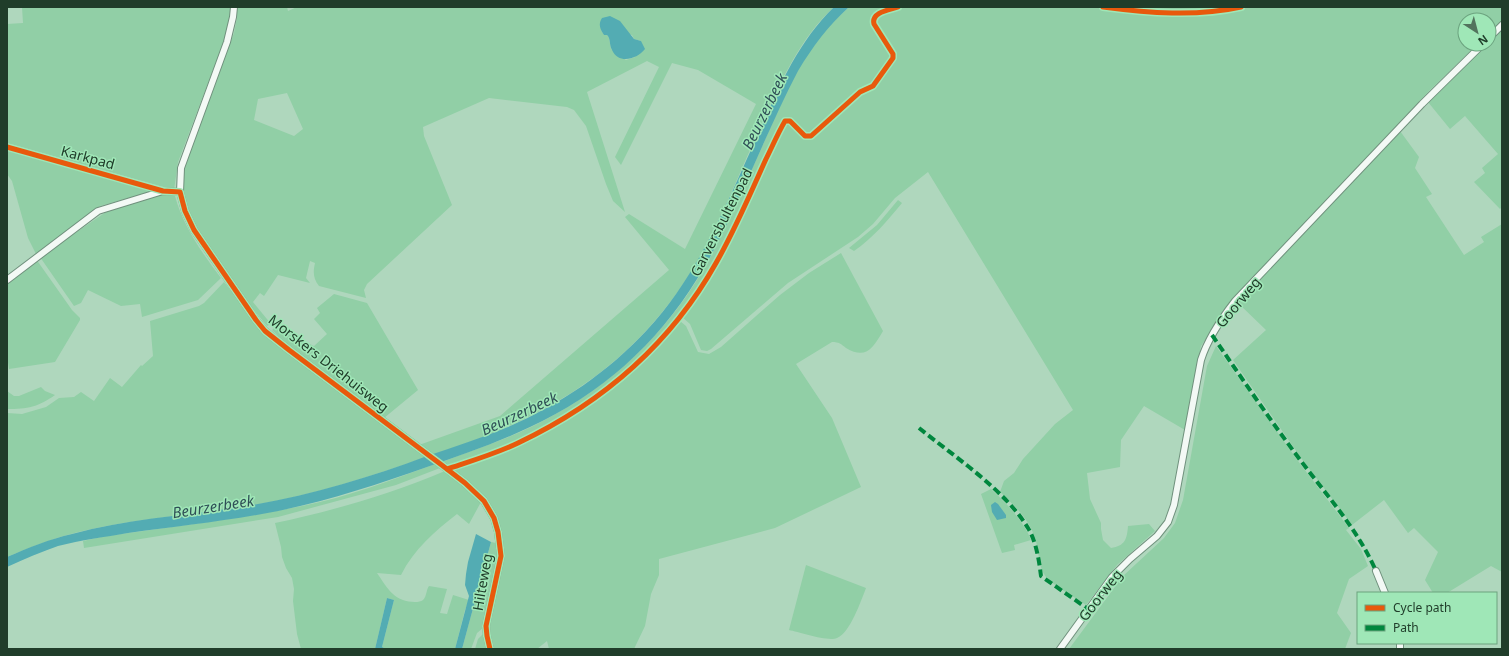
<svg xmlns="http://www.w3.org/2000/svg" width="1509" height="656" font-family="'Noto Sans',sans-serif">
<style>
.green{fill:#91cfa6;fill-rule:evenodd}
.water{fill:#53acb3}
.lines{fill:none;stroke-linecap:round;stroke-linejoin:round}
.minor-casing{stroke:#70917d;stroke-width:8}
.minor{stroke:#f3f9f5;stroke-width:6}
.quiet{stroke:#00873e;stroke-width:4;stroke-dasharray:8 4;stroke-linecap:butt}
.cycleway-casing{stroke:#9fe7b7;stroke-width:8}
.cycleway{stroke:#e8590c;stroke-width:5}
.labels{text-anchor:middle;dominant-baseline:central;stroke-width:3;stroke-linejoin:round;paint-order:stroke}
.street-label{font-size:14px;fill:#203d2a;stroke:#9fe7b7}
.water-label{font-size:15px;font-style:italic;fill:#2f4f56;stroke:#9fe7b7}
</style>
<rect width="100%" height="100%" fill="#afd7bd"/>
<g class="green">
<path d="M 22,7 L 231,7 L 231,16 L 224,41 L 178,162 L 174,190 L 7,143 L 7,24 L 23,23 Z"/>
<path d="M 237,7 L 287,7 L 288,11 L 297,7 L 834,7 C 794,43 772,102 750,150 C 731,193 713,238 688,277 C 625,373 540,421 432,455 L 419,445 L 500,416 L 669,270 L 625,217 L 629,214 L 685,249 L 756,104 L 698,70 L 672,63 L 621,165 L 615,157 L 659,67 L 647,61 L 587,92 L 625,212 L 613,201 L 606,184 L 586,126 L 574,110 L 567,107 L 489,98 L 423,127 L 424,136 L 452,205 L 367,284 L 364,290 L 366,298 L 319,286 C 313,278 313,272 315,263 L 310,261 L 306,278 L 310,283 L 278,275 L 264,296 L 260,293 L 253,302 L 271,324 L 267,326 L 240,293 L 192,224 L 182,193 L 183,172 L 188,151 L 234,33 L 237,18 ZM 601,30 L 632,35 L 634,39 L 641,41 L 635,57 L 626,60 L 611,49 L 609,38 L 607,35 L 604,35 ZM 287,93 L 303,129 L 294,136 L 254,120 L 258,99 Z"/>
<path d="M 849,7 L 1502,7 L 1502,21 L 1489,33 L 1489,20 L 1465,20 L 1465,44 L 1478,44 L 1430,90 L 1228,305 L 1201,346 L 1185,430 L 1144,406 L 1121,440 L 1120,467 L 1087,473 L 1090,499 L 1101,523 L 1101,529 L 1103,540 L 1111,548 C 1125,546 1127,539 1128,526 L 1149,524 L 1155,531 L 1117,565 L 1086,605 C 1075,597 1055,587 1046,577 C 1038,567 1039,550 1035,538 C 1029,519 1014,505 1000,492 L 1004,481 L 1014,473 L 1023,459 L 1055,424 L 1073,410 L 928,172 L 895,198 L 873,224 L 858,237 L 788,283 L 711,349 L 707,351 L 701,350 L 690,324 L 682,317 L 680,321 L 686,326 L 698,352 L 709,354 L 721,347 L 780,295 L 809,273 L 841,253 L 883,331 C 873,348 866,360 846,348 C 841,344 839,342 832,342 L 796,364 L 832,418 L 861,487 L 775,528 L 659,559 L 659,575 L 651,594 L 645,626 L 634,649 L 549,649 L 547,641 L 537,649 L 493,649 L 490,638 L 489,624 L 504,558 L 504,548 L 501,532 L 488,503 L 473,486 L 442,462 C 472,450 503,441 531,427 C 608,390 671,331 711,256 C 728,224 742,191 757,158 C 777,114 794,66 826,29 C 833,21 842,14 849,7 Z"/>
<path d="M 1502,28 L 1502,207 L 1500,209 L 1474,182 L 1485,173 L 1482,168 L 1498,154 L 1465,116 L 1450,129 L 1428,102 L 1486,44 L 1489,44 L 1489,41 Z"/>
<path d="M 1400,131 L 1419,157 L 1415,168 L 1432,194 L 1426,197 L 1464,255 L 1484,242 L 1481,237 L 1502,224 L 1502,572 L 1491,566 L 1447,593 L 1433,593 L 1425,580 L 1438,552 L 1414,528 L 1408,533 L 1384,500 L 1352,525 L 1301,458 L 1233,360 L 1266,330 L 1238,303 Z"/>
<path d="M 7,148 L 157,190 L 100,206 L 36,254 L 28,238 L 12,181 L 7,174 Z"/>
<path d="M 165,193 L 175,196 C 183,226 202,253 221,278 L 198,300 L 142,317 L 140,304 L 121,306 L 88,290 L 81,303 L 74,306 L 40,257 L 106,212 Z"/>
<path d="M 898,200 L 902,203 C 887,221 873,238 854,251 L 849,248 L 877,225 Z"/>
<path d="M 36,259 L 72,310 L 80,318 L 80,320 L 55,362 L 9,369 L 7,356 L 7,283 Z"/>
<path d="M 224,282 L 251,316 L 276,344 L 426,457 C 370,477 313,495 254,505 C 199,514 142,518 87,530 C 59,536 33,546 7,557 L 7,413 L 22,414 L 46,407 L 59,398 L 74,397 L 81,392 L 94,401 L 110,378 L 122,387 L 141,365 L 142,366 L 153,356 L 150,321 L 199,306 L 204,303 Z"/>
<path d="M 334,294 L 367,303 L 418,390 L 384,418 L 289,346 L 272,330 L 279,324 L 288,334 L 314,346 L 327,334 L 314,319 L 320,313 L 317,308 Z"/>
<path d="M 1216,346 L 1298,461 L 1349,528 L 1346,530 L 1361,549 L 1368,566 L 1349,579 L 1337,613 L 1351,633 L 1345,649 L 1069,649 L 1123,576 L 1164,538 L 1175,523 L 1183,500 L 1207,366 Z"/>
<path d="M 41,387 L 45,391 L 55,395 C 38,407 28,409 7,409 L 7,391 L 14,396 L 19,396 Z"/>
<path d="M 435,464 L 440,468 L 396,485 L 278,517 L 84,548 L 83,541 L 106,536 C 171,527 237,519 302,506 C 347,497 392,480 435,464 Z"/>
<path d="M 445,471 L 472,492 L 481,502 L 469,524 L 457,514 C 435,531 414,549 401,575 L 377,573 C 382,580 387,589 393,594 C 398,600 416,605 423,600 C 427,596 426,590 429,586 L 447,589 L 440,613 L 447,614 L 453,595 L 469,600 L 465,610 L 455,649 L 386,649 L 382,647 L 394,600 L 387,598 L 375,649 L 301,649 L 297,634 L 293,601 L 294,589 L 292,578 L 286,568 L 282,557 L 281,547 L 275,523 C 332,511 391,494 445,471 Z"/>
<path d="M 991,489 C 1007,504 1023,520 1031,540 L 1014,545 L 1015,550 L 1002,553 L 981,494 Z"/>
<path d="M 491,542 L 496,543 L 498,557 L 483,628 L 477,633 L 471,649 L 462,649 Z"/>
<path d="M 806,565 L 866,588 C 861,601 850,633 837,638 C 828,642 799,632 789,630 Z"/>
<path d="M 483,634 L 487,649 L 475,649 L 478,639 Z"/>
</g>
<g class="water">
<path d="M 834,7 L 849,7 C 828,26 813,46 798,71 C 778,109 761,150 743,189 C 729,220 715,251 697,279 C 657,344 600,395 530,427 C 497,443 461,455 427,467 C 373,486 319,504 262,514 C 218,522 172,527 128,533 C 105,537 81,540 58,546 C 41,552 24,559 7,567 L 7,557 C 28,548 50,539 72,534 C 131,518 193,515 252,505 C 312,495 371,477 427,456 C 454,447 481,438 508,427 C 561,404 608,372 647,330 C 700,273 728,200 760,130 C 779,86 799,41 834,7 Z"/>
<path d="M 610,16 L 620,21 L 634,39 L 641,41 L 645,49 C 637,59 619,65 612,50 C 609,45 611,39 607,35 L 604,35 C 600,29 598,24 602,18 Z"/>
<path d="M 995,502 L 998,504 L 1006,515 L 1006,518 L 997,520 L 992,512 L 991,505 Z"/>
<path d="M 476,534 L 491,542 L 462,649 L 455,649 L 469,596 L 465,585 L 466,574 L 468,562 Z"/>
<path d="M 387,598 L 394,600 L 382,647 L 386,649 L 375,649 Z"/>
</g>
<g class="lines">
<defs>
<g id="minor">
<path d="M 234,7 L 233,17 L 227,42 L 181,168 L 180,192 L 185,211 L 194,230 L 256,320 L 265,331 L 289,350 L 443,466 L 465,483 L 484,501 L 494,518 L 498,532 L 501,556 L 486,626 L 487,636 L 490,649"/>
<path d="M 1489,38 L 1502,25"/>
<path d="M 7,280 L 98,211 L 163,191 L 180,192"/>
<path d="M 1376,571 L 1385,593"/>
<path d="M 1060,649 L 1112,577 L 1130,559 L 1157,536 L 1168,522 L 1174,505 L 1201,360 C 1208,338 1221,319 1235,301 L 1422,104 L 1483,44"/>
<path d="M 1400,649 L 1400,643"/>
</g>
</defs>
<use href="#minor" class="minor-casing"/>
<use href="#minor" class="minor"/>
<g class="quiet">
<path d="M 1212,335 C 1241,377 1270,420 1301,461 C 1328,497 1358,530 1376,571"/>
<path d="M 919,428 C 955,457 1005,490 1028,528 C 1036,541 1039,560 1041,576 L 1088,609"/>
</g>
<defs>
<g id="cycleway">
<path d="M 1103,7 C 1148,13 1196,17 1241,7"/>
<path d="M 7,147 L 163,191 L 180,192 L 185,211 L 194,230 L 256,320 L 265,331 L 289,350 L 443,466 L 465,483 L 484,501 L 494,518 L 498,532 L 501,556 L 486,626 L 487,636 L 490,649"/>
<path d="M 447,469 C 471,461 495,454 518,443 C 602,403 670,345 716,263 C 735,230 750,194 766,159 C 772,147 778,133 785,121 L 790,121 L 805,136 L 811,136 L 860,92 L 873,86 L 893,58 L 893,54 L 874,24 C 871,12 889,10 898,7"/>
</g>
</defs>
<use href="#cycleway" class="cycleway-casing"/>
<use href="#cycleway" class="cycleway"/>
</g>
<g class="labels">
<g class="street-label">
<text transform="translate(88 157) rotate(15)">Karkpad</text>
<text transform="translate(721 222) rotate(-63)">Garversbultenpad</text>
<text transform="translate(1238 302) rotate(-50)">Goorweg</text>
<text transform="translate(329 363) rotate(38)">Morskers Driehuisweg</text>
<text transform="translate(482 582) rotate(-80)">Hilteweg</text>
<text transform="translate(1100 595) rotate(-52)">Goorweg</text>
</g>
<g class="water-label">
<text transform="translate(764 111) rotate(-64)">Beurzerbeek</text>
<text transform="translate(519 413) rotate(-25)">Beurzerbeek</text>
<text transform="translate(213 506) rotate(-9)">Beurzerbeek</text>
</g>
</g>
<rect width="1509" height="656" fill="none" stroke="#203d2a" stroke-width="16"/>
<rect x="1357" y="592" width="140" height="52" fill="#9fe7b7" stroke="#6ca37f"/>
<rect x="1365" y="605" width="20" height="6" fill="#e8590c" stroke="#6ca37f"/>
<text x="1393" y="612" font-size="12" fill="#203d2a">Cycle path</text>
<rect x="1365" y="625" width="20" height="6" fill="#00873e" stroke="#6ca37f"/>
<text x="1393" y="632" font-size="12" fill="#203d2a">Path</text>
<g transform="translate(1477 32) rotate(144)"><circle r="19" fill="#9fe7b7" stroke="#6ca37f"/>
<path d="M0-3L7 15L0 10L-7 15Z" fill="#52735d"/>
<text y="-6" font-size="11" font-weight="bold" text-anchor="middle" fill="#203d2a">N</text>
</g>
</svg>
